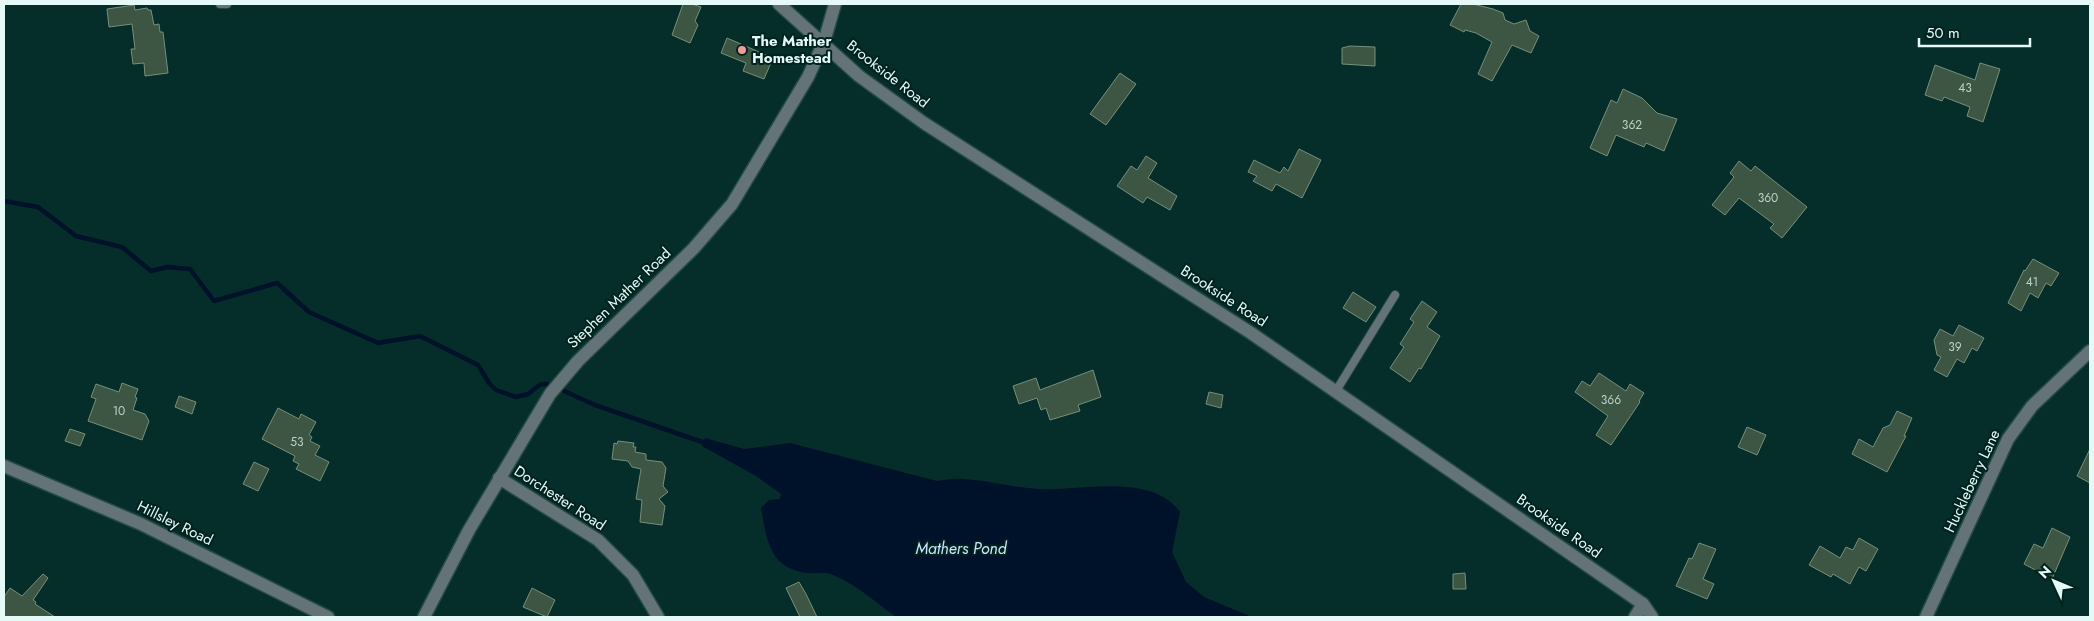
<svg xmlns="http://www.w3.org/2000/svg" width="2094" height="621" font-family="Jost,sans-serif">
<style>
.water{fill:#00112a}
.lines{fill:none;stroke-linecap:round;stroke-linejoin:round}
.stream{stroke:#00112a;stroke-width:4.5}
.building{fill:#3d5643;stroke:#75907b}
.service-casing{stroke:#244a46;stroke-width:10}
.minor-casing{stroke:#244a46;stroke-width:15}
.service{stroke:#647377;stroke-width:8}
.minor{stroke:#647377;stroke-width:12}
.poi-dot{fill:#f59b97;stroke:#00231f;stroke-width:2}
.labels{text-anchor:middle;dominant-baseline:central;stroke-width:4;stroke-linejoin:round;paint-order:stroke}
.number-label{font-size:12px;fill:#bbd1c9}
.poi-label{font-size:15px;font-weight:bold;fill:#e5faf6;stroke:#00231f;text-anchor:start}
.street-label{font-size:15px;fill:#e5faf6;stroke:#00231f}
.water-label{font-size:16px;font-style:italic;fill:#cce4fd;stroke:#00231f}
</style>
<rect width="100%" height="100%" fill="#052d29"/>
<path class="water" d="M 705,438 L 744,449 L 790,443 L 937,481 C 945,480 955,478 963,479 C 988,480 1013,488 1039,489 C 1079,491 1152,472 1180,512 L 1172,552 L 1186,582 L 1204,597 L 1252,617 L 896,617 C 875,602 858,585 833,575 C 825,571 815,574 807,573 C 769,568 767,540 761,508 L 769,500 L 780,499 L 781,494 L 756,476 L 702,446 Z"/>
<g class="lines">
<g class="stream">
<path d="M 4,201 L 38,207 L 76,236 L 122,247 L 151,271 L 167,267 L 190,269 L 214,301 L 277,283 L 309,312 L 378,343 L 420,336 L 478,365 L 489,383 L 496,390 L 516,397 L 528,394 L 541,384 L 547,384"/>
<path d="M 564,391 L 595,405 L 708,444"/>
</g>
</g>
<g class="building">
<path d="M 683,4 L 692,4 L 701,7 L 695,21 L 698,25 L 690,43 L 672,35 Z"/>
<path d="M 1461,4 L 1473,4 L 1493,9 L 1503,13 L 1505,20 L 1514,24 L 1526,20 L 1530,31 L 1539,36 L 1531,53 L 1512,45 L 1492,81 L 1478,74 L 1492,42 L 1476,33 L 1465,30 L 1464,32 L 1450,25 Z"/>
<path d="M 134,5 L 135,10 L 147,8 L 148,10 L 151,10 L 154,25 L 159,24 L 160,32 L 163,32 L 168,73 L 145,76 L 144,63 L 133,64 L 131,49 L 135,49 L 132,24 L 109,27 L 107,9 Z"/>
<path d="M 727,38 L 773,58 L 764,79 L 743,71 L 746,63 L 721,53 Z"/>
<path d="M 1350,46 L 1375,47 L 1375,66 L 1342,64 L 1342,48 Z"/>
<path d="M 1980,63 L 2000,69 L 1983,122 L 1967,116 L 1970,107 L 1944,97 L 1942,101 L 1925,95 L 1935,65 L 1975,80 Z"/>
<path d="M 1120,73 L 1136,84 L 1106,125 L 1090,114 Z"/>
<path d="M 1623,89 L 1642,98 L 1657,113 L 1677,119 L 1664,151 L 1646,143 L 1644,147 L 1616,135 L 1607,156 L 1590,148 L 1611,100 L 1617,103 Z"/>
<path d="M 1299,149 L 1321,160 L 1302,198 L 1276,184 L 1272,191 L 1253,181 L 1257,176 L 1248,172 L 1254,160 L 1280,173 L 1284,167 L 1288,171 Z"/>
<path d="M 1146,156 L 1157,163 L 1148,178 L 1177,196 L 1170,210 L 1147,197 L 1143,203 L 1117,186 L 1131,166 L 1137,170 Z"/>
<path d="M 1739,161 L 1751,171 L 1755,166 L 1807,207 L 1782,238 L 1770,228 L 1774,224 L 1739,198 L 1725,215 L 1712,205 L 1734,177 L 1730,173 Z"/>
<path d="M 2033,259 L 2059,273 L 2051,286 L 2046,283 L 2038,298 L 2030,293 L 2021,311 L 2008,303 L 2024,270 L 2025,271 Z"/>
<path d="M 1353,292 L 1376,307 L 1366,322 L 1343,308 Z"/>
<path d="M 1422,301 L 1437,312 L 1427,327 L 1440,336 L 1421,369 L 1419,368 L 1410,382 L 1390,368 L 1404,347 L 1400,344 L 1414,322 L 1410,319 Z"/>
<path d="M 1959,325 L 1984,338 L 1977,351 L 1972,348 L 1964,363 L 1957,359 L 1947,377 L 1934,370 L 1941,357 L 1937,355 L 1934,340 L 1940,329 L 1953,336 Z"/>
<path d="M 1093,370 L 1101,397 L 1078,405 L 1080,411 L 1050,420 L 1046,408 L 1041,410 L 1037,398 L 1019,404 L 1013,386 L 1036,378 L 1040,390 Z"/>
<path d="M 1599,373 L 1626,391 L 1630,384 L 1644,393 L 1639,401 L 1640,402 L 1611,445 L 1596,435 L 1608,416 L 1575,392 L 1582,381 L 1590,386 Z"/>
<path d="M 122,383 L 138,389 L 135,397 L 137,398 L 133,410 L 145,414 L 149,421 L 142,440 L 88,421 L 96,399 L 91,397 L 96,384 L 119,392 Z"/>
<path d="M 1209,392 L 1223,395 L 1221,408 L 1206,404 Z"/>
<path d="M 179,396 L 196,402 L 192,414 L 175,407 Z"/>
<path d="M 278,408 L 299,419 L 301,414 L 316,422 L 309,435 L 312,437 L 310,441 L 320,446 L 315,455 L 329,462 L 320,481 L 296,469 L 299,464 L 293,461 L 295,456 L 262,439 Z"/>
<path d="M 1897,411 L 1912,418 L 1904,436 L 1906,436 L 1887,472 L 1852,454 L 1859,439 L 1873,447 L 1883,428 L 1890,425 Z"/>
<path d="M 1747,427 L 1766,435 L 1757,455 L 1738,447 Z"/>
<path d="M 70,429 L 85,434 L 80,446 L 65,441 Z"/>
<path d="M 618,441 L 634,443 L 633,447 L 636,447 L 635,452 L 646,454 L 646,460 L 662,462 L 666,468 L 663,486 L 668,492 L 659,499 L 665,506 L 662,525 L 640,522 L 642,500 L 636,499 L 641,469 L 632,467 L 628,461 L 612,459 L 614,443 L 617,444 Z"/>
<path d="M 2090,449 L 2090,483 L 2077,476 Z"/>
<path d="M 254,462 L 269,469 L 258,491 L 243,484 Z"/>
<path d="M 2052,528 L 2070,537 L 2052,579 L 2024,564 L 2034,544 L 2043,548 Z"/>
<path d="M 1859,538 L 1878,549 L 1866,571 L 1859,567 L 1850,584 L 1833,574 L 1831,577 L 1809,565 L 1820,546 L 1840,558 L 1846,547 L 1853,550 Z"/>
<path d="M 1699,543 L 1716,549 L 1703,579 L 1714,584 L 1707,599 L 1676,586 L 1689,558 L 1692,559 Z"/>
<path d="M 1465,573 L 1466,589 L 1453,589 L 1453,574 Z"/>
<path d="M 43,574 L 48,578 L 33,600 L 36,602 L 35,604 L 55,617 L 4,617 L 4,597 L 10,588 L 22,596 Z"/>
<path d="M 799,582 L 806,594 L 817,617 L 800,617 L 786,588 Z"/>
<path d="M 532,588 L 555,600 L 547,617 L 523,607 Z"/>
</g>
<g class="lines">
<defs>
<g id="service">
<path d="M 220,4 L 227,4"/>
<path d="M 1336,391 L 1395,295"/>
</g>
<g id="minor">
<path d="M 779,4 L 859,76 L 924,123 L 1251,333 L 1643,604 L 1652,617"/>
<path d="M 4,466 L 141,524 L 328,617"/>
<path d="M 499,478 L 598,540 L 633,575 L 658,617"/>
<path d="M 424,617 L 469,530 L 550,394 L 578,361 L 694,248 L 732,204 L 808,77 L 824,42 L 835,4"/>
<path d="M 1635,617 L 1643,604"/>
<path d="M 1926,617 L 2008,439 L 2032,406 L 2090,351"/>
</g>
</defs>
<use href="#service" class="service-casing"/>
<use href="#minor" class="minor-casing"/>
<use href="#service" class="service"/>
<use href="#minor" class="minor"/>
</g>
<circle class="poi-dot" cx="742" cy="50" r="5"/>
<g class="labels">
<g class="number-label">
<text x="1965" y="88">43</text>
<text x="1632" y="125">362</text>
<text x="1768" y="198">360</text>
<text x="2032" y="282">41</text>
<text x="1955" y="347">39</text>
<text x="1611" y="400">366</text>
<text x="119" y="411">10</text>
<text x="297" y="442">53</text>
</g>
<g class="poi-label">
<text x="752" y="41">The Mather<tspan x="752" dy="17">Homestead</tspan></text>
</g>
<g class="street-label">
<text transform="translate(888 74) rotate(38)">Brookside Road</text>
<text transform="translate(1224 296) rotate(33)">Brookside Road</text>
<text transform="translate(619 298) rotate(-44)">Stephen Mather Road</text>
<text transform="translate(1972 481) rotate(-65)">Huckleberry Lane</text>
<text transform="translate(560 498) rotate(33)">Dorchester Road</text>
<text transform="translate(175 523) rotate(26)">Hillsley Road</text>
<text transform="translate(1559 526) rotate(35)">Brookside Road</text>
</g>
<g class="water-label">
<text x="961" y="548">Mathers Pond</text>
</g>
</g>
<rect width="2094" height="621" fill="none" stroke="#e5faf6" stroke-width="10"/>
<g transform="translate(2054 581) rotate(314)" stroke="#00231f" stroke-width="4" paint-order="stroke">
<path d="M0-4L9 19L0 12L-9 19Z" fill="#e5faf6"/>
<text y="-8" font-size="14" font-weight="bold" text-anchor="middle" fill="#e5faf6">N</text>
</g>
<path d="M1919 38v8h111v-8" fill="none" stroke="#e5faf6" stroke-width="2.5"/>
<text x="1926" y="38" font-size="15" fill="#e5faf6" stroke="#00231f" stroke-width="4" paint-order="stroke">50 m</text>
</svg>
